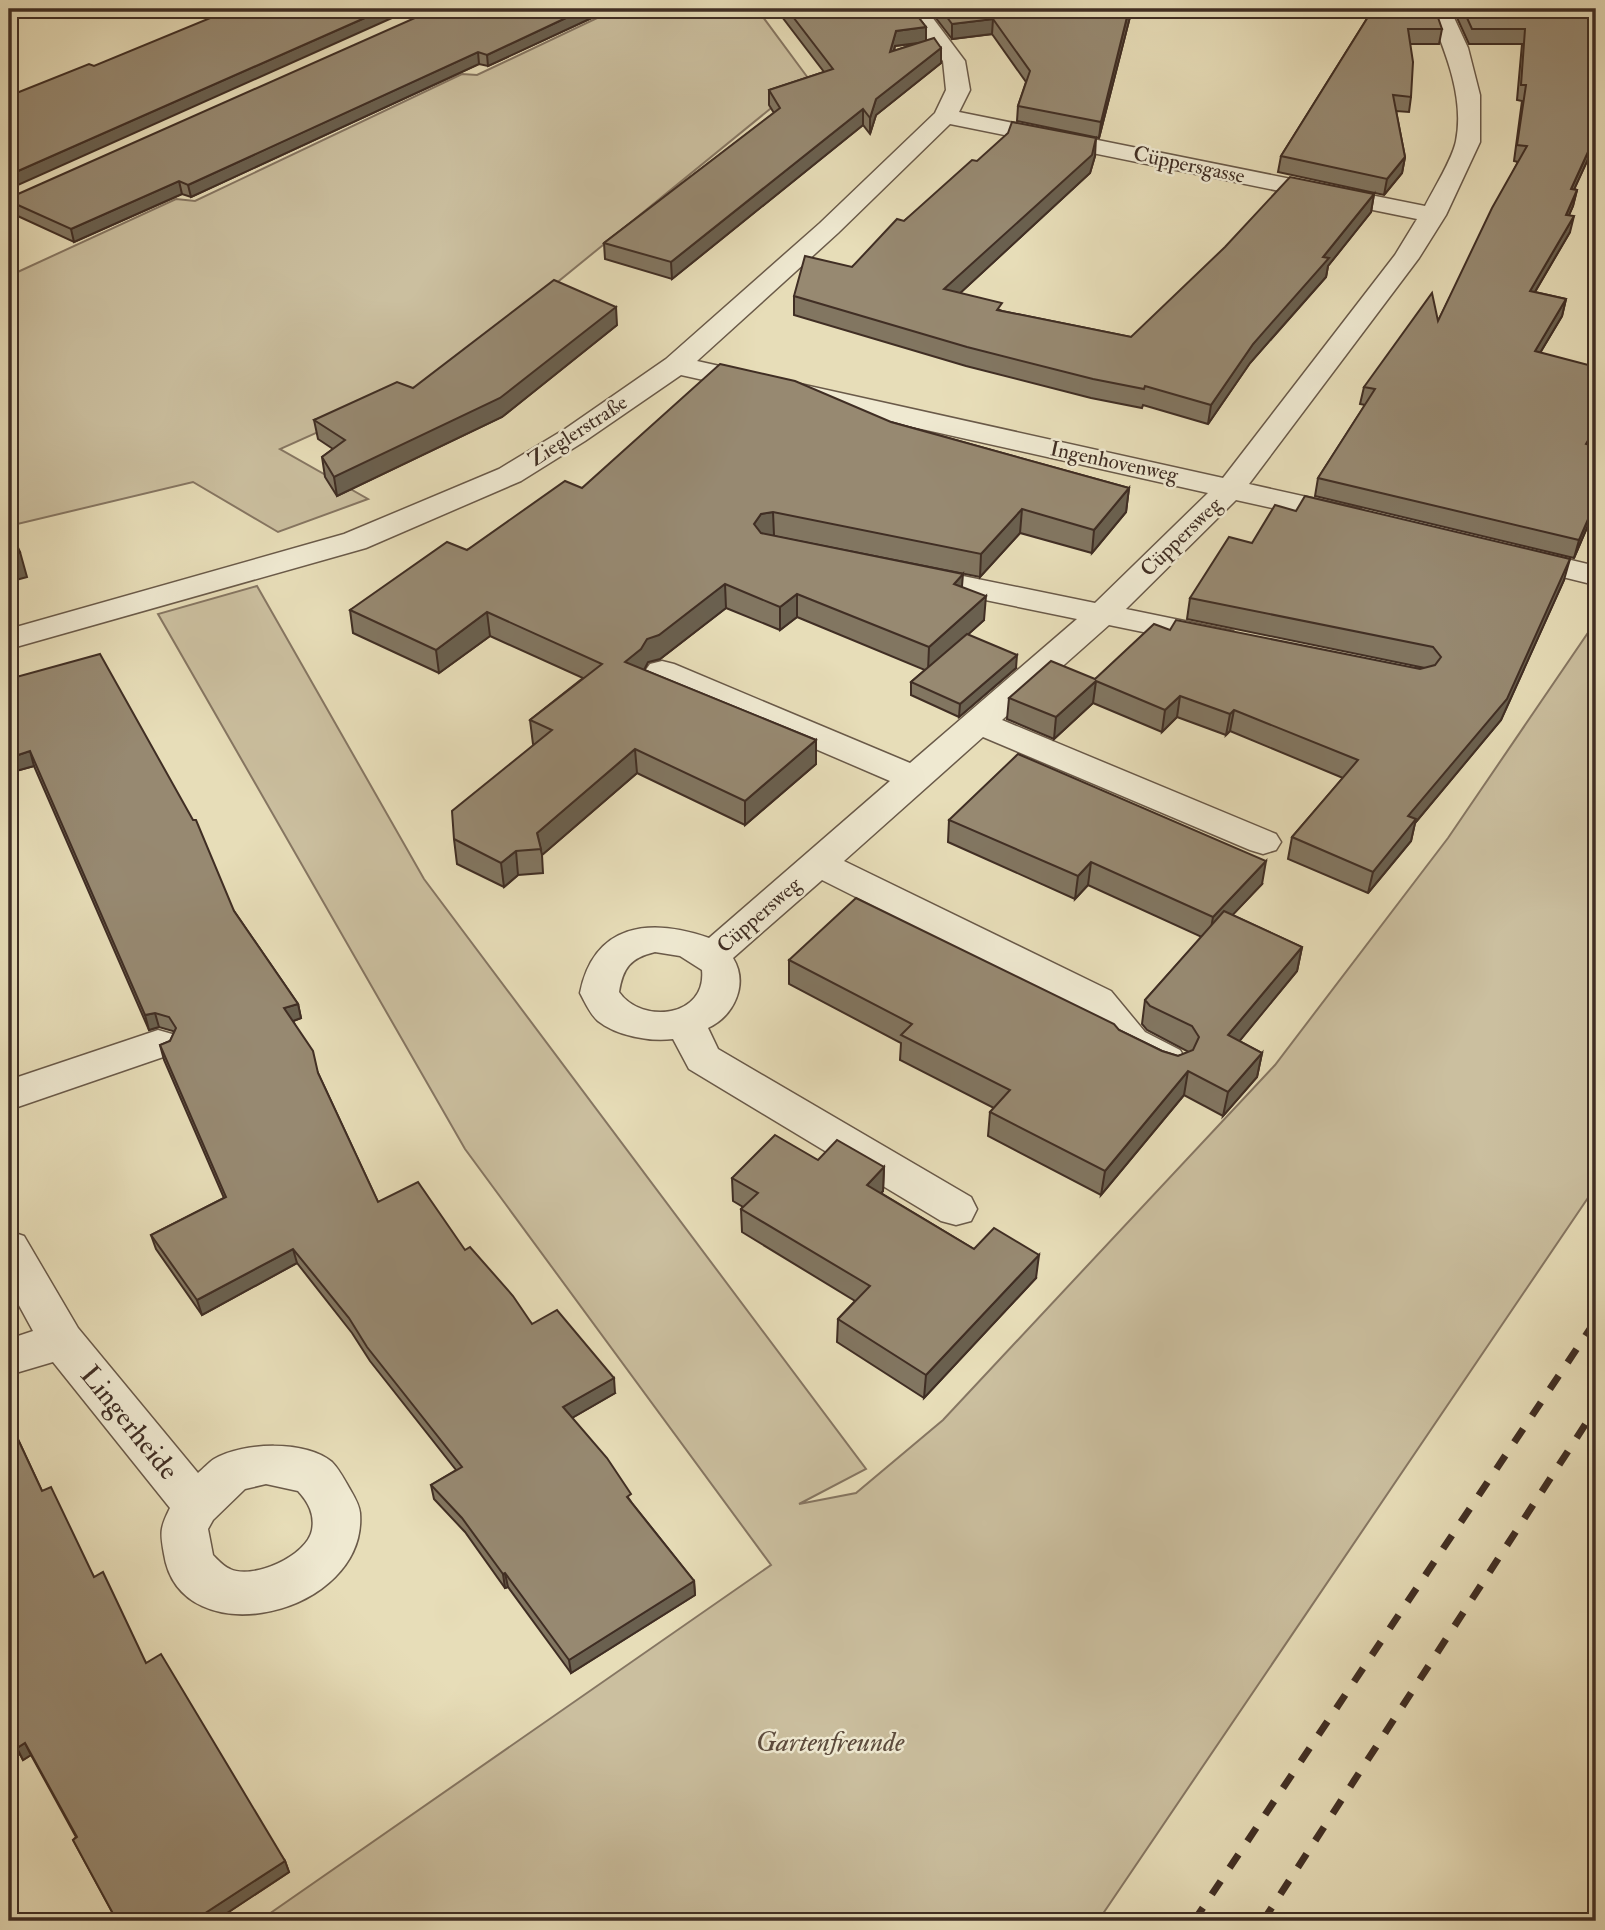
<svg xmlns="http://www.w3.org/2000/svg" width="1605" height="1930" font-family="'IM FELL Double Pica',serif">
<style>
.green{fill:#cbbf9f;stroke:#867662;stroke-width:2}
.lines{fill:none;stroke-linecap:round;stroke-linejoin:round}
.minor-casing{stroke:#6a5a49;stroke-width:3}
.minor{fill:#efe9d1;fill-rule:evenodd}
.rail{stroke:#402e24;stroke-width:7;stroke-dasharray:16 16;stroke-linecap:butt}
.wall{fill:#827661;stroke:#402e24;stroke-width:2;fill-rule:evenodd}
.shaded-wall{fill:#6a604f;stroke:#402e24;stroke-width:2}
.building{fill:#978971;stroke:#402e24;stroke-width:2}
.labels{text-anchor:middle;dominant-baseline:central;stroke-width:5;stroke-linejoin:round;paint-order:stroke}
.far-street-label{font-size:21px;fill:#402e24;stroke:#efe9d1}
.near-street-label{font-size:28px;fill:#402e24;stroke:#efe9d1}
.near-park-label{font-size:28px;font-style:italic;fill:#5c4b3d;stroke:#efe9d1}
</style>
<rect width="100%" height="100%" fill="#e7ddb8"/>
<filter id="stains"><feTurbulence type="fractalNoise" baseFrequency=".00286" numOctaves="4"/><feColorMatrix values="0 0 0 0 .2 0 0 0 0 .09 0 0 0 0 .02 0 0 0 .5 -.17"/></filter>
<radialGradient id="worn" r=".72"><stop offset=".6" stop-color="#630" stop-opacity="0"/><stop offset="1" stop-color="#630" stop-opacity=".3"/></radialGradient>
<g class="green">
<path d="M 616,9 L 757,9 L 808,78 L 441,377 L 280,449 L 368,499 L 278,532 L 193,482 L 9,526 L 9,276 L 176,199 L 195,201 L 462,74 L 477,75 Z"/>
<path d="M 257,586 L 424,879 L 866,1469 L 799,1504 L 856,1493 L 943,1420 L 1275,1065 L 1448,838 L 1596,621 L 1596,1186 L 1098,1921 L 259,1921 L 771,1565 L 465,1149 L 158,614 Z"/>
</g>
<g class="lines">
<defs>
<g id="minor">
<path d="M 904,9 L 926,9 L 965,61 L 970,90 L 959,112 L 1425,206 C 1434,188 1452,160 1456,141 C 1465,96 1444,49 1428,9 L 1450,9 L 1468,48 L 1480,95 L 1480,142 L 1446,215 L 1419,258 L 1249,484 L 1361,509 L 1365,516 L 1361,523 L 1350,525 L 1236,500 L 1126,609 L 1233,631 L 1237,638 L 1233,645 L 1221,648 L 1109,625 L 1002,720 L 1276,834 L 1281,842 L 1276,850 L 1263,854 L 1250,850 L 983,737 L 844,861 L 1111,991 L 1145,1032 L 1180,1050 L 1186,1060 L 1180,1070 L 1166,1075 L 1117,1052 L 1083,1011 L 822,880 L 733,958 C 749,984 734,1016 708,1028 L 718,1049 L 971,1197 L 977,1209 L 971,1221 L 956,1225 L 941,1221 L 689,1069 L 673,1039 C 650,1042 617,1036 598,1021 C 590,1014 585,1002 580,993 C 594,924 649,917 709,938 L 890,781 L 650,678 L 645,671 L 650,664 L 662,661 L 674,664 L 910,763 L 1077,619 L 898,582 L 893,575 L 898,568 L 909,565 L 1095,603 L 1208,493 L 681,375 L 585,441 L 521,481 L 366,548 L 9,649 L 9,629 L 344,534 L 499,469 L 565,429 L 666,359 L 820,223 L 935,113 L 946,90 L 943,61 ZM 950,124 L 1417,219 L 1395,255 L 1223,478 L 697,361 L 838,233 ZM 655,952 L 680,956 L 702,970 C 707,1017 642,1025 619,992 C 623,968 630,958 655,952 Z"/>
<path d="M 1517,547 L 1596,566 L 1596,582 L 1591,584 L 1506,563 L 1501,556 L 1506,549 Z"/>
<path d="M 158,1030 L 172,1034 L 178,1044 L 172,1054 L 9,1110 L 9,1080 Z"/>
<path d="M 9,1231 L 24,1236 L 78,1328 L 198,1473 C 203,1469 209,1462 214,1459 C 243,1442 306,1440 332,1462 C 338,1468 343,1477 347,1484 C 352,1493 359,1503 360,1513 C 368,1615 180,1659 164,1554 C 160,1532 160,1528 170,1508 L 53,1362 L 9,1375 L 9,1339 L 33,1331 L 9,1287 ZM 266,1484 L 298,1491 C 308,1502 315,1514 312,1530 C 307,1556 253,1580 230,1569 C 223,1566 218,1560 213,1555 L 208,1529 L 213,1520 L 245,1489 Z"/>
</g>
</defs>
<use href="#minor" class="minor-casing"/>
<use href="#minor" class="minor"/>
<g class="rail">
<path d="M 1194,1921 L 1596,1320"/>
<path d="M 1263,1921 L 1596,1408"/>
</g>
</g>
<g class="wall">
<path d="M 611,9 L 488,66 L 479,64 L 191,197 L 182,194 L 74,242 L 9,212 L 9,198 Z"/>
<path d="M 776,9 L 912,9 L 926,27 L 926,41 L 941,48 L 941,63 L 876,115 L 870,134 L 863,125 L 672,279 L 605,259 L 604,243 L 774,113 L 769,105 L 769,90 L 824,72 ZM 917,43 L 894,51 L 895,46 Z"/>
<path d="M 929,9 L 1132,9 L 1099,138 L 1017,121 L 1018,106 L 1026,82 L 992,34 L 952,39 Z"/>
<path d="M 1373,9 L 1442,29 L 1439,44 L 1410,44 L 1411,97 L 1409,112 L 1396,111 L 1405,157 L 1402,173 L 1384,195 L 1278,172 L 1281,156 Z"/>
<path d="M 1453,9 L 1593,9 L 1593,141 L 1589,157 L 1574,189 L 1577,190 L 1573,206 L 1569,215 L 1570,232 L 1535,292 L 1566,299 L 1562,316 L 1540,353 L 1596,437 L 1591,446 L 1596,447 L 1596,517 L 1592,516 L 1574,558 L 1315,496 L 1318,478 L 1365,405 L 1360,404 L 1364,387 L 1438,321 L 1518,162 L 1514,161 L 1522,101 L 1517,100 L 1522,44 L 1469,44 Z"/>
<path d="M 1095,156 L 1090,173 L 960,293 L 1002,311 L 1131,337 L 1374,194 L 1371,212 L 1328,266 L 1326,277 L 1250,363 L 1208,424 L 1143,405 L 1142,408 L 1091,398 L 966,366 L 794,315 L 794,296 L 852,267 L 904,221 L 977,161 Z"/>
<path d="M 617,325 L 502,417 L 337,496 L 325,477 L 322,457 L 333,449 L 318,439 L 314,420 L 413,388 Z"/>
<path d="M 891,422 L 1129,488 L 1126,512 L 1092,553 L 1020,533 L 980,577 L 773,536 L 962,587 L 984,620 L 967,635 L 1016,668 L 959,717 L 911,695 L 911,682 L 925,670 L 797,617 L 780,630 L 726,608 L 660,659 L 648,662 L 644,670 L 816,740 L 816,764 L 745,825 L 637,773 L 542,855 L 543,873 L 518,875 L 504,887 L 457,864 L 454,839 L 534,745 L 533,744 L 530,720 L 583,678 L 490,636 L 439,673 L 353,633 L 350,610 L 467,550 L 582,488 Z"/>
<path d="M 1252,543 L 1564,580 L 1501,720 L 1415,823 L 1411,841 L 1368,893 L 1288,859 L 1292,837 L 1343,778 L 1230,731 L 1226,735 L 1177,717 L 1162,732 L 1093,703 L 1054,739 L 1007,719 L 1009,698 L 1095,679 L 1170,630 L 1420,669 L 1425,668 L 1187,619 L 1190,598 Z"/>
<path d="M 9,679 L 234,911 L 298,1004 L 301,1018 L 293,1021 L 318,1073 L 378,1202 L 465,1250 L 532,1324 L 615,1393 L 572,1418 L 632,1503 L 694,1581 L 695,1595 L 571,1673 L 508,1587 L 505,1588 L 465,1532 L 434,1499 L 431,1485 L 456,1470 L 370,1361 L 352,1333 L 297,1263 L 202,1315 L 156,1249 L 151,1235 L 224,1198 L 164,1060 L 160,1045 L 170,1041 L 174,1033 L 173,1031 L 159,1027 L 149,1030 L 34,766 L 9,773 Z"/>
<path d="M 949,820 L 1262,884 L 1232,915 L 1302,947 L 1297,971 L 1239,1041 L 1262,1053 L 1257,1077 L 1223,1116 L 1184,1095 L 1101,1195 L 988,1136 L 990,1112 L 994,1108 L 900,1060 L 901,1043 L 789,984 L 789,960 L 1119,1030 L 1162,1051 L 1178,1056 L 1189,1052 L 1147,1030 L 1142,1024 L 1145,1000 L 1202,937 L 1088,885 L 1075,899 L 948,842 Z"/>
<path d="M 818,1160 L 884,1167 L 883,1191 L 881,1193 L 974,1249 L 1036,1278 L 924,1398 L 837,1342 L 838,1319 L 855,1301 L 742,1232 L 741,1209 L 743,1207 L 733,1201 L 732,1178 Z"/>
<path d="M 9,1420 L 42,1491 L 146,1663 L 285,1861 L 289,1872 L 215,1921 L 117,1921 L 73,1840 L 76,1837 L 31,1755 L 23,1760 L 20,1754 L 9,1761 Z"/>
</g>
<g class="shaded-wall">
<path d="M 385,9 L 412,9 L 9,189 L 9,175 Z"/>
<path d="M 585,9 L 611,9 L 488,66 L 487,55 Z"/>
<path d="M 1129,9 L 1132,9 L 1099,138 L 1101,122 Z"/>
<path d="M 993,19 L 992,34 L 952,39 L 952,24 Z"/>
<path d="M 926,27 L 926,42 L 895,46 L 889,67 L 890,52 L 896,31 Z"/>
<path d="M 941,48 L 941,63 L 876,115 L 870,134 L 870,118 L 876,99 Z"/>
<path d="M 478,52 L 479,64 L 191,197 L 188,185 Z"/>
<path d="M 863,109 L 863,125 L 672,279 L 671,262 Z"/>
<path d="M 1096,138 L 1095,156 L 1090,173 L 944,308 L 944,289 Z"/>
<path d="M 1593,141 L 1589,157 L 1567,205 L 1571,189 Z"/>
<path d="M 1405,157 L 1402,173 L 1384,195 L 1387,179 Z"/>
<path d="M 179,181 L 182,194 L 74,242 L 71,229 Z"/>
<path d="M 1577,190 L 1573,206 L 1562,231 L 1566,215 Z"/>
<path d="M 1374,194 L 1371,212 L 1328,266 L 1326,277 L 1250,363 L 1208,424 L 1211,405 L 1253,344 Z"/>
<path d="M 1574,216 L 1570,232 L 1526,307 L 1530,291 Z"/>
<path d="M 1566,299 L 1562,316 L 1531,368 L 1535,351 Z"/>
<path d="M 616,307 L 617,325 L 502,417 L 337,496 L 334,477 Z"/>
<path d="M 1596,427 L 1596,437 L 1582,462 L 1586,444 Z"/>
<path d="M 1129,488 L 1126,512 L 1092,553 L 1094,530 Z"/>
<path d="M 1596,501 L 1592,516 L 1574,558 L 1579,540 Z"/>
<path d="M 1022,509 L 1020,533 L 980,577 L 981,554 Z"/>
<path d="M 773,512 L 774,535 L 754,547 L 754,524 L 761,514 Z"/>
<path d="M 20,552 L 27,577 L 9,582 L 9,555 Z"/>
<path d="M 1570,559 L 1564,580 L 1501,720 L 1415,823 L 1411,841 L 1368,893 L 1373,872 Z"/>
<path d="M 963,574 L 961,598 L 954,584 Z"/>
<path d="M 725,584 L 726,608 L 660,659 L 648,662 L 643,672 L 625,662 L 647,639 Z"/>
<path d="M 797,594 L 797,617 L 780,630 L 780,607 Z"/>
<path d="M 986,596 L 984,620 L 928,671 L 929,647 Z"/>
<path d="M 487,612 L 490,636 L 439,673 L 436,650 Z"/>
<path d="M 1017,655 L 1016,668 L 959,717 L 960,704 Z"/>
<path d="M 1096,681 L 1093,703 L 1054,739 L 1056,717 Z"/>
<path d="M 1180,696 L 1177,717 L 1162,732 L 1165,710 Z"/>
<path d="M 1234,710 L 1230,731 L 1226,735 L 1230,714 Z"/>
<path d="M 816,740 L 816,764 L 745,825 L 745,801 Z"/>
<path d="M 635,749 L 637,773 L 542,855 L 537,833 Z"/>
<path d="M 30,751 L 34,766 L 9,773 L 9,758 Z"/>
<path d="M 516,851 L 518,875 L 504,887 L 501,863 Z"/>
<path d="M 1266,861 L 1262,884 L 1209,940 L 1213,917 Z"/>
<path d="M 1091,862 L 1088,885 L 1075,899 L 1078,876 Z"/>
<path d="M 1302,947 L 1297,971 L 1224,1060 L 1228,1035 Z"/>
<path d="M 298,1004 L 301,1018 L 288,1023 L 284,1008 Z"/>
<path d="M 155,1013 L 159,1027 L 149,1030 L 145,1015 Z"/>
<path d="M 1262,1053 L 1257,1077 L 1223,1116 L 1228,1092 Z"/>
<path d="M 1188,1071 L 1184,1095 L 1101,1195 L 1105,1171 Z"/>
<path d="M 884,1167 L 883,1191 L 866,1208 L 867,1185 Z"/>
<path d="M 293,1249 L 297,1263 L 202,1315 L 197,1300 Z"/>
<path d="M 1039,1255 L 1036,1278 L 924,1398 L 926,1375 Z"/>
<path d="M 614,1378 L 615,1393 L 565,1422 L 563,1407 Z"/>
<path d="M 505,1573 L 508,1587 L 505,1588 L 503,1574 Z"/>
<path d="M 694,1581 L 695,1595 L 571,1673 L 569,1660 Z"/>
<path d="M 14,1742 L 20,1754 L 9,1761 L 9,1745 Z"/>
<path d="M 25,1743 L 31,1755 L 23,1760 L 17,1748 Z"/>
<path d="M 285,1861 L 289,1872 L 215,1921 L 193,1921 Z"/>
</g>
<g class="building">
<path d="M 232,9 L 385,9 L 9,175 L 9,96 L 89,64 L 94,66 Z"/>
<path d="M 435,9 L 585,9 L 487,55 L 478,52 L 188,185 L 179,181 L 71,229 L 9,201 L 9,198 Z"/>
<path d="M 787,9 L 912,9 L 926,27 L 896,31 L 890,52 L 934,38 L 941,48 L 876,99 L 870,118 L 863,109 L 671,262 L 604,243 L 780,108 L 769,90 L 833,69 Z"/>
<path d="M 941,9 L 1129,9 L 1101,122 L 1018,106 L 1030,71 L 993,19 L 952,24 Z"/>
<path d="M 1373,9 L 1435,9 L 1442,29 L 1408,29 L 1413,62 L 1411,97 L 1393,95 L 1405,157 L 1387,179 L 1281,156 Z"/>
<path d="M 1463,9 L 1593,9 L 1596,10 L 1596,80 L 1593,141 L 1571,189 L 1577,190 L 1566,215 L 1574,216 L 1530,291 L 1566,299 L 1535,351 L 1596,367 L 1596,427 L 1586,444 L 1596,447 L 1596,501 L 1579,540 L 1318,478 L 1375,389 L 1364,387 L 1432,293 L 1438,321 L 1492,208 L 1527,146 L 1517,145 L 1526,85 L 1521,85 L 1525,29 L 1472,29 Z"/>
<path d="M 1012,122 L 1096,138 L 1092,155 L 944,289 L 1002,303 L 997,310 L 1131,337 L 1225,247 L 1290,177 L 1374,194 L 1323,257 L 1329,258 L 1253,344 L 1211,405 L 1145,386 L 1144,389 L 1093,379 L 967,347 L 794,296 L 805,256 L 852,267 L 897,219 L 904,221 L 972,160 L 977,161 L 1008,133 Z"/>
<path d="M 554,280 L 616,307 L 500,398 L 334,477 L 322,457 L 345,440 L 314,420 L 397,382 L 413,388 Z"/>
<path d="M 720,364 L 795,381 L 891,422 L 1129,488 L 1094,530 L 1022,509 L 981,554 L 773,512 L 761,514 L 754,524 L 761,533 L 963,574 L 954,584 L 986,596 L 929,647 L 797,594 L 780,607 L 725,584 L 659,635 L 647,639 L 641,649 L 625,662 L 816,740 L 745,801 L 635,749 L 537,833 L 541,849 L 516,851 L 501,863 L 454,839 L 452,811 L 552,730 L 530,720 L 602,664 L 487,612 L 436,650 L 350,610 L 447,542 L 467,550 L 565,481 L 582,488 Z"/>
<path d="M 1305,496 L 1570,559 L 1507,699 L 1408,816 L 1416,819 L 1373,872 L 1292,837 L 1358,760 L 1234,710 L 1230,714 L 1180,696 L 1165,710 L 1096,681 L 1056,717 L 1009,698 L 1051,661 L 1095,679 L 1154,624 L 1170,630 L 1176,620 L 1420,669 L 1435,665 L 1441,657 L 1433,647 L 1190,598 L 1229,537 L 1252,543 L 1275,505 L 1296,511 Z"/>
<path d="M 9,527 L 20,552 L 9,555 Z"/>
<path d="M 967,634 L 1017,655 L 960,704 L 911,682 Z"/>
<path d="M 100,654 L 193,820 L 196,820 L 234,911 L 298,1004 L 284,1008 L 313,1051 L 318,1073 L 378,1202 L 418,1182 L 465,1250 L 470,1247 L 513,1296 L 532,1324 L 557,1310 L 614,1378 L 563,1407 L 607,1458 L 631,1494 L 627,1497 L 694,1581 L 569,1660 L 505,1573 L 503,1574 L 462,1518 L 431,1485 L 462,1467 L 367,1347 L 349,1318 L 293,1249 L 197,1300 L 151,1235 L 226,1197 L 160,1045 L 170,1041 L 176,1028 L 169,1017 L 155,1013 L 145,1015 L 30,751 L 9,758 L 9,679 Z"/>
<path d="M 1018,754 L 1266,861 L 1213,917 L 1091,862 L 1078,876 L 949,820 Z"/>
<path d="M 856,898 L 1114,1024 L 1119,1030 L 1162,1051 L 1178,1056 L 1193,1050 L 1199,1037 L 1192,1026 L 1150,1006 L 1145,1000 L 1224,911 L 1302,947 L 1228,1035 L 1262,1053 L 1228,1092 L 1188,1071 L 1105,1171 L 990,1112 L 1010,1090 L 901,1035 L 912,1024 L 789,960 Z"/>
<path d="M 775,1135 L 818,1160 L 837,1140 L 884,1167 L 867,1185 L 974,1249 L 994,1228 L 1039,1255 L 926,1375 L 838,1319 L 870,1286 L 741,1209 L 758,1193 L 732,1178 Z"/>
<path d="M 9,1420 L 42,1491 L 51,1487 L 94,1577 L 103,1572 L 146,1663 L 161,1654 L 285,1861 L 193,1921 L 117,1921 L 73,1840 L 77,1837 L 25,1743 L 17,1748 L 14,1742 L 9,1745 Z"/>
</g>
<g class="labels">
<g class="far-street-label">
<text transform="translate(1189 165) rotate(12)">Cüppersgasse</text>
<text transform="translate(578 431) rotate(-33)">Zieglerstraße</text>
<text transform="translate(1114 462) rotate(12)">Ingenhovenweg</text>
<text transform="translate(1181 537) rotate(-44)">Cüppersweg</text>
<text transform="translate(759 915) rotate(-41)">Cüppersweg</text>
</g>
<g class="near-street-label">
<text transform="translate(129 1423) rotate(51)">Lingerheide</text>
</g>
<g class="near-park-label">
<text x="830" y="1742">Gartenfreunde</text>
</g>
</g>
<rect width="1605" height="1930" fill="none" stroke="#e7ddb8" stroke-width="35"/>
<rect x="10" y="10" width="1584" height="1909" fill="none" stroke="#402e24" stroke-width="3.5"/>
<rect x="18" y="18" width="1570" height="1895" fill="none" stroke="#402e24" stroke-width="2"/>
<rect width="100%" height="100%" filter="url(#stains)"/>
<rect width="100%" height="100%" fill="url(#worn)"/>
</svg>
